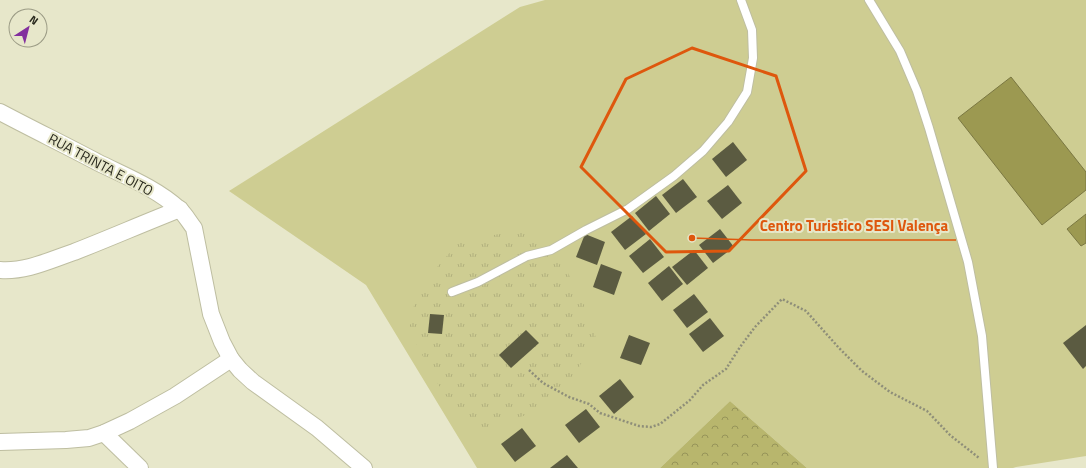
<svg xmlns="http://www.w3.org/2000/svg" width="1086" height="468" font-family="'Titillium Web',sans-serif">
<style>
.green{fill:#cecd92}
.forest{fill:url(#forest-crowns)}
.park{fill:url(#park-tufts)}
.water{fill:#9c9951;stroke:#7a7742}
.building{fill:#5b5b41}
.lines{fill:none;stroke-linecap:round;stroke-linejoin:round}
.lane-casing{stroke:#bebea1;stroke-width:10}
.street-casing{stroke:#bebea1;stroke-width:18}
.path{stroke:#8e8e79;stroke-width:2.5;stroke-dasharray:2 2;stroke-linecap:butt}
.lane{stroke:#fff;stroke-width:8}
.street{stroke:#fff;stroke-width:16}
.marked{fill:none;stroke:#de570d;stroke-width:3;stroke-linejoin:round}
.labels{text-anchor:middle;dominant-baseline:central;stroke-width:4;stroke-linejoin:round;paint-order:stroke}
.street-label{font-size:14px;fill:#29291e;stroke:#e7e7ca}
.leader{fill:none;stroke:#de570d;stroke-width:1.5}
.callout-dot{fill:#de570d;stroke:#e7e7ca;stroke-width:1.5}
.callout-label{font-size:15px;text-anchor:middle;font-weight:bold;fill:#de570d;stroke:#e7e7ca;stroke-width:4;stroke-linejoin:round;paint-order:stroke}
</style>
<defs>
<pattern id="forest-crowns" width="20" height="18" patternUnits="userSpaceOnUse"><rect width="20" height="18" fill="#b8b66d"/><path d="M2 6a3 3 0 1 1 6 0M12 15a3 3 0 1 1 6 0" fill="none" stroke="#969459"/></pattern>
<pattern id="park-tufts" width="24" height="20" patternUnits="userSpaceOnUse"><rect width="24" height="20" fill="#cecd92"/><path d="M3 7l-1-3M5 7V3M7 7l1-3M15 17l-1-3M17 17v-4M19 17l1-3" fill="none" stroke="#b1b07d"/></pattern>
</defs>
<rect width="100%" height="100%" fill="#e7e7ca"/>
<path class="green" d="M 545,0 L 1086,0 L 1086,456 L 1016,467 L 1013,468 L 807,468 L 730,401 L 660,468 L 477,468 L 366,285 L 229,191 L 520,7 Z"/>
<path class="forest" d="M 730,401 L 807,468 L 660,468 Z"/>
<path class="park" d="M 524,229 L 567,271 L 584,304 L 596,338 L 575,374 L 526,415 L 471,433 L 436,381 L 409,330 L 417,290 L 459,242 Z"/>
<g class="water">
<path d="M 1011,77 L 1086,172 L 1086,190 L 1042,225 L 958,118 Z"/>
<path d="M 1086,214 L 1086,243 L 1081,246 L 1067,229 Z"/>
</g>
<g class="building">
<path d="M 733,142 L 747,160 L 726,177 L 712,159 Z"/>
<path d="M 683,179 L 697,197 L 676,213 L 662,195 Z"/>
<path d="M 728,185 L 742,203 L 722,219 L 707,201 Z"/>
<path d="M 656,196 L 670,214 L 649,231 L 635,213 Z"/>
<path d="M 632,216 L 646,234 L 625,250 L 611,232 Z"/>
<path d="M 720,229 L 734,247 L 713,263 L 699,245 Z"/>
<path d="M 585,234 L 605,242 L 597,265 L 576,257 Z"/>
<path d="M 650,239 L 664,257 L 643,273 L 629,256 Z"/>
<path d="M 694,250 L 708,268 L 687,285 L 672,267 Z"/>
<path d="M 601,264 L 622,272 L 614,295 L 593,287 Z"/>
<path d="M 669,266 L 683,284 L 662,301 L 648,283 Z"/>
<path d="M 694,294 L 708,312 L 687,328 L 673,310 Z"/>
<path d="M 430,314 L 444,315 L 442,334 L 428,333 Z"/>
<path d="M 710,318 L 724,336 L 703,352 L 689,334 Z"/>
<path d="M 1086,325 L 1086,366 L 1083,369 L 1063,343 Z"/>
<path d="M 526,330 L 539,343 L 511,368 L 499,355 Z"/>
<path d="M 629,335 L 650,343 L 641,365 L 620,358 Z"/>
<path d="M 620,379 L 634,397 L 614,414 L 599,396 Z"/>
<path d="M 586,409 L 600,427 L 579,443 L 565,425 Z"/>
<path d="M 522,428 L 536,446 L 515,462 L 501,444 Z"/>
<path d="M 567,455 L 578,468 L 550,468 Z"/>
</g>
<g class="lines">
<defs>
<g id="lane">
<path d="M 869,0 L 900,51 L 917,91 L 929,128 L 968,262 L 982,336 L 993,468"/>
<path d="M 452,292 L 478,282 L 527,256 L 551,250 L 586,230 L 628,209 L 674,176 L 703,151 L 728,122 L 747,92 L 753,58 L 752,30 L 741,0"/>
</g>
<g id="street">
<path d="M 0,112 C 32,129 65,145 97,162 C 125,176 156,188 179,209 C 185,214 189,222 194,228 L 211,314 L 222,342 L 231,359 L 240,370 L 253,382 L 317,428 L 364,468"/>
<path d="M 0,270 C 26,272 50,260 74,252 C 110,238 144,223 180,209"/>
<path d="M 104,433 L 140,468"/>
<path d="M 0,442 L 66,440 L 89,438 L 104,433 L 130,421 L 175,396 L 231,359"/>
</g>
</defs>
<use href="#lane" class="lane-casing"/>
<use href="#street" class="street-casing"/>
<path class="path" d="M 529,370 L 543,383 L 569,397 L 589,404 L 600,413 L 639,426 L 651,427 L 660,424 L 690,400 L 703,385 L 726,369 L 740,347 L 755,327 L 782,299 L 806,311 L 839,348 L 862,371 L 890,392 L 927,411 L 950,435 L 979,458"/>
<use href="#lane" class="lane"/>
<use href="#street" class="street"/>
</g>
<path class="marked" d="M 692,48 L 776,76 L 806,171 L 729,251 L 666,252 L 581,167 L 626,79 Z"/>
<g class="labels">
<g class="street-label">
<text transform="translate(101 164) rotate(28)">RUA TRINTA E OITO</text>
</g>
</g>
<path class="leader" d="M692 238L752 240H956"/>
<circle class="callout-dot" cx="692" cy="238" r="4"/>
<g class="callout-label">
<text x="854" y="231">Centro Turistico SESI Valença</text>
</g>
<g transform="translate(28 28) rotate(36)"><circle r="19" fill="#e7e7ca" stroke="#9b9b85"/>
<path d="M0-3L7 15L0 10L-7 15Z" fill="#83309e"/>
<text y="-6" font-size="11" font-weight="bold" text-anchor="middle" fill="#29291e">N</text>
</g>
</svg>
